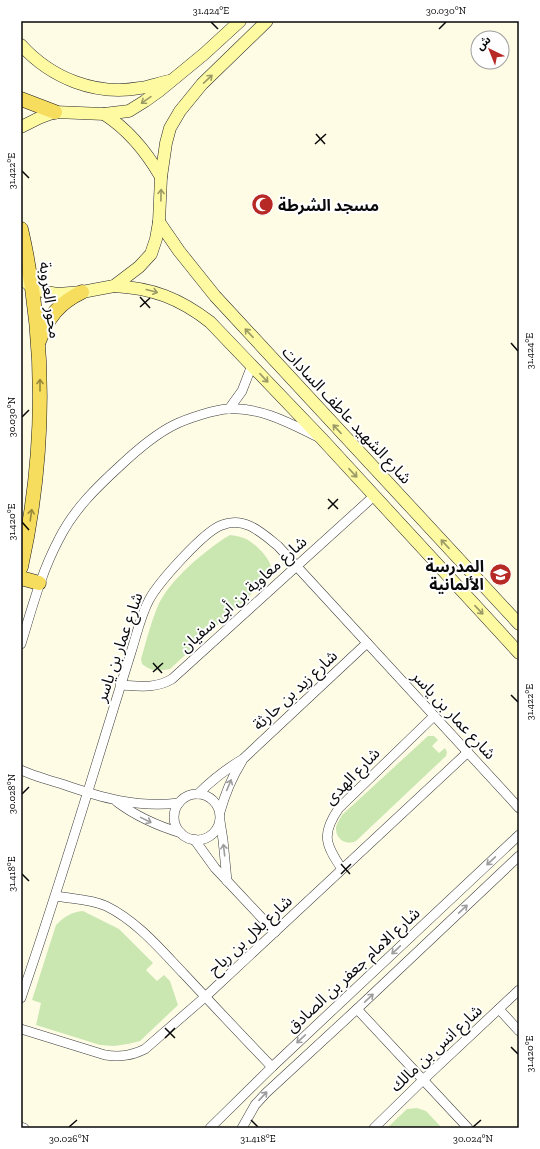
<svg xmlns="http://www.w3.org/2000/svg" width="540" height="1149" font-family="'Zilla Slab','Noto Sans Arabic',serif">
<style>
.green{fill:#cae7b2}
.lines{fill:none;stroke-linecap:round;stroke-linejoin:round}
.street-casing{stroke:#3c3c3c;stroke-width:10}
.secondary-casing{stroke:#2b2b2b;stroke-width:13}
.primary-casing{stroke:#1a1a1a;stroke-width:15}
.street{stroke:#fff;stroke-width:9}
.secondary{stroke:#fefaa2;stroke-width:12}
.primary{stroke:#f7dd5e;stroke-width:14}
.oneway{stroke:#9c9a65}
.oneway2{stroke:#98883c}
.oneway3{stroke:#9d9d9d}
.ticks{fill:none;stroke:#090909;stroke-width:1.5}
.labels{text-anchor:middle;dominant-baseline:central;stroke-width:4;stroke-linejoin:round;paint-order:stroke}
.poi-label{font-size:16px;font-weight:bold;fill:#090909;stroke:#fff;text-anchor:start}
.street-label{font-size:16px;fill:#090909;stroke:#fff}
.neatline{fill:none;stroke:#090909;stroke-width:1.5}
.ticks-label{font-size:10px;text-anchor:middle;fill:#090909}
</style>
<rect width="100%" height="100%" fill="#fffce6"/>
<g class="green">
<path d="M 230,535 C 237,536 243,537 248,540 C 256,545 269,557 271,567 C 272,569 271,573 271,576 L 170,669 C 159,671 152,672 142,664 L 141,659 C 146,642 150,625 157,608 C 167,582 206,549 230,535 Z"/>
<path d="M 428,736 L 434,736 L 438,740 L 432,746 L 439,753 L 445,748 L 447,752 L 446,756 L 356,841 C 346,846 335,839 336,827 C 337,823 340,819 342,815 Z"/>
<path d="M 83,911 L 119,929 L 153,963 L 146,970 L 157,981 L 164,975 L 170,981 L 178,1005 L 140,1041 L 128,1044 L 114,1046 L 100,1045 L 36,1025 L 41,1003 L 32,1000 L 56,925 C 64,917 71,912 83,911 Z"/>
<path d="M 417,1108 L 426,1111 L 442,1128 L 387,1128 L 407,1109 Z"/>
</g>
<g class="lines">
<defs>
<g id="street">
<path d="M 229,409 L 242,391 L 252,365"/>
<path d="M 21,644 C 32,608 41,573 59,539 C 74,509 97,487 121,465 C 137,450 154,435 174,425 C 186,419 216,409 229,409 C 261,407 291,424 318,437"/>
<path d="M 120,685 C 139,686 155,689 172,679 L 374,496"/>
<path d="M 21,770 C 34,776 48,780 62,784 C 102,798 137,808 179,803"/>
<path d="M 198,794 C 212,780 226,769 243,759 L 367,643"/>
<circle cx="197" cy="817" r="23"/>
<path d="M 117,802 C 137,817 158,826 181,833"/>
<path d="M 220,812 C 225,794 232,777 242,761"/>
<path d="M 220,821 L 223,840 L 227,881"/>
<path d="M 194,839 L 215,868 L 275,932"/>
<path d="M 342,869 C 325,844 321,834 339,808 L 434,716"/>
<path d="M 56,896 C 72,899 91,899 106,906 C 137,921 161,950 184,974 C 213,1005 242,1036 272,1067"/>
<path d="M 21,998 C 51,911 78,824 105,736 C 114,707 123,678 132,649 C 137,633 141,615 149,600 C 158,583 204,531 222,525 C 244,516 261,532 278,546 L 519,808"/>
<path d="M 357,1009 L 468,1128"/>
<path d="M 499,1009 L 519,1031"/>
<path d="M 21,1029 L 105,1055 C 120,1057 131,1056 145,1049 L 205,997 L 468,752"/>
<path d="M 21,1127 L 24,1128"/>
<path d="M 210,1128 L 272,1067 L 519,835"/>
<path d="M 242,1128 L 255,1105 L 266,1093 L 357,1009 L 519,856"/>
<path d="M 374,1128 L 423,1080 L 519,990"/>
</g>
<g id="secondary">
<path d="M 21,45 C 51,78 95,96 140,88 C 149,87 159,83 169,81"/>
<path d="M 104,114 C 129,130 146,151 161,177"/>
<path d="M 21,127 L 39,118 L 55,112 L 104,114 L 129,111 L 145,101 L 159,91 L 204,54 L 240,21"/>
<path d="M 159,222 L 179,251 L 215,296 L 519,624"/>
<path d="M 21,278 L 32,287 L 45,292 L 58,294 L 82,292 L 114,286 L 139,267 L 151,254 L 156,239 L 159,222 L 161,177 L 166,143 L 170,128 L 180,111 L 202,84 L 267,21"/>
<path d="M 114,286 C 152,288 179,298 210,322 L 323,440 L 519,653"/>
</g>
<g id="primary">
<path d="M 21,99 L 55,112"/>
<path d="M 21,229 C 47,343 46,453 21,567"/>
<path d="M 39,341 C 48,317 59,303 82,292"/>
<path d="M 21,578 L 39,583"/>
</g>
</defs>
<use href="#street" class="street-casing"/>
<use href="#secondary" class="secondary-casing"/>
<use href="#primary" class="primary-casing"/>
<use href="#street" class="street"/>
<use href="#secondary" class="secondary"/>
<use href="#primary" class="primary"/>
</g>
<defs><path id="oneway-shaft" d="M-6 0H5M1.5-3L5.5 0L1.5 3" fill="none" stroke-width="1.6" stroke-linecap="round" stroke-linejoin="round"/></defs>
<g class="oneway">
<use href="#oneway-shaft" transform="translate(208 79) rotate(-43)"/>
<use href="#oneway-shaft" transform="translate(146 100) rotate(145)"/>
<use href="#oneway-shaft" transform="translate(161 195) rotate(-89)"/>
<use href="#oneway-shaft" transform="translate(152 291) rotate(15)"/>
<use href="#oneway-shaft" transform="translate(249 333) rotate(-133)"/>
<use href="#oneway-shaft" transform="translate(264 378) rotate(47)"/>
<use href="#oneway-shaft" transform="translate(337 429) rotate(-133)"/>
<use href="#oneway-shaft" transform="translate(353 473) rotate(47)"/>
<use href="#oneway-shaft" transform="translate(445 544) rotate(-133)"/>
<use href="#oneway-shaft" transform="translate(479 610) rotate(47)"/>
</g>
<g class="oneway2">
<use href="#oneway-shaft" transform="translate(40 385) rotate(-90)"/>
<use href="#oneway-shaft" transform="translate(31 515) rotate(-82)"/>
</g>
<g class="oneway3">
<use href="#oneway-shaft" transform="translate(229 785) rotate(-67)"/>
<use href="#oneway-shaft" transform="translate(146 820) rotate(26)"/>
<use href="#oneway-shaft" transform="translate(224 850) rotate(-97)"/>
<use href="#oneway-shaft" transform="translate(491 861) rotate(137)"/>
<use href="#oneway-shaft" transform="translate(463 909) rotate(-43)"/>
<use href="#oneway-shaft" transform="translate(396 950) rotate(137)"/>
<use href="#oneway-shaft" transform="translate(369 998) rotate(-43)"/>
<use href="#oneway-shaft" transform="translate(301 1039) rotate(137)"/>
<use href="#oneway-shaft" transform="translate(263 1096) rotate(-47)"/>
</g>
<path class="ticks" d="M 211,22 L 218,29M 439,29 L 446,22M 316,134 L 325,144M 315,144 L 326,134M 22,171 L 29,178M 140,297 L 150,308M 140,307 L 150,298M 511,343 L 518,351M 22,417 L 29,410M 328,499 L 338,509M 328,509 L 338,499M 22,522 L 29,530M 153,663 L 162,673M 153,672 L 163,663M 511,695 L 518,702M 22,794 L 29,787M 341,864 L 350,874M 22,874 L 29,881M 341,874 L 351,864M 165,1028 L 175,1038M 165,1038 L 175,1028M 511,1047 L 518,1054M 251,1120 L 258,1127M 69,1127 L 77,1120M 473,1127 L 481,1120"/>
<defs>
<symbol id="mosque-disc" viewBox="-11 -11 22 22"><circle r="9.5" fill="#b62925" stroke="#fff"/><path d="M3.5-4.9A6 6 0 1 0 3.5 4.9A5 5 0 1 1 3.5-4.9Z" fill="#fff"/></symbol>
<symbol id="school-disc" viewBox="-11 -11 22 22"><circle r="9.5" fill="#b62925" stroke="#fff"/><path d="M0-5L7-2L0 1L-7-2ZM-4 1L0 2.5L4 1V4Q0 6-4 4Z" fill="#fff"/></symbol>
</defs>
<g fill-rule="evenodd">
<use href="#mosque-disc" x="250" y="192" width="25" height="25"/>
<use href="#school-disc" x="488" y="562" width="25" height="25"/>
</g>
<g class="labels">
<g class="poi-label">
<text x="278" y="205">مسجد الشرطة</text>
<text x="484" y="566" text-anchor="end">المدرسة<tspan x="484" dy="18">الألمانية</tspan></text>
</g>
<g class="street-label">
<text transform="translate(50 300) rotate(82)">محور العروبة</text>
<text transform="translate(347 415) rotate(47)">شارع الشهيد عاطف السادات</text>
<text transform="translate(243 594) rotate(-42)">شارع معاوية بن أبى سفيان</text>
<text transform="translate(119 647) rotate(-71)">شارع عمار بن ياسر</text>
<text transform="translate(295 690) rotate(-43)">شارع زيد بن حارثة</text>
<text transform="translate(454 715) rotate(47)">شارع عمار بن ياسر</text>
<text transform="translate(352 776) rotate(-46)">شارع الهدى</text>
<text transform="translate(250 935) rotate(-43)">شارع بلال بن رباح</text>
<text transform="translate(353 970) rotate(-43)">شارع الامام جعفر بن الصادق</text>
<text transform="translate(436 1048) rotate(-43)">شارع انس بن مالك</text>
</g>
</g>
<rect width="540" height="1149" fill="none" stroke="#ffffff" stroke-width="44"/>
<g transform="translate(490 50) rotate(317)"><circle r="19" fill="#ffffff" stroke="#9d9d9d"/>
<path d="M0-3L7 15L0 10L-7 15Z" fill="#b62925"/>
<text y="-6" font-size="11" font-weight="bold" text-anchor="middle" fill="#090909">ش</text>
</g>
<rect x="22" y="22" width="496" height="1105" class="neatline"/>
<g class="ticks-label">
<text x="211" y="14">31.424°E</text>
<text x="446" y="14">30.030°N</text>
<text transform="translate(11 171) rotate(-90)" y="4">31.422°E</text>
<text transform="translate(529 351) rotate(-90)" y="4">31.424°E</text>
<text transform="translate(11 417) rotate(-90)" y="4">30.030°N</text>
<text transform="translate(11 522) rotate(-90)" y="4">31.420°E</text>
<text transform="translate(529 702) rotate(-90)" y="4">31.422°E</text>
<text transform="translate(11 794) rotate(-90)" y="4">30.028°N</text>
<text transform="translate(11 874) rotate(-90)" y="4">31.418°E</text>
<text transform="translate(529 1054) rotate(-90)" y="4">31.420°E</text>
<text x="69" y="1142">30.026°N</text>
<text x="258" y="1142">31.418°E</text>
<text x="473" y="1142">30.024°N</text>
</g>
</svg>
